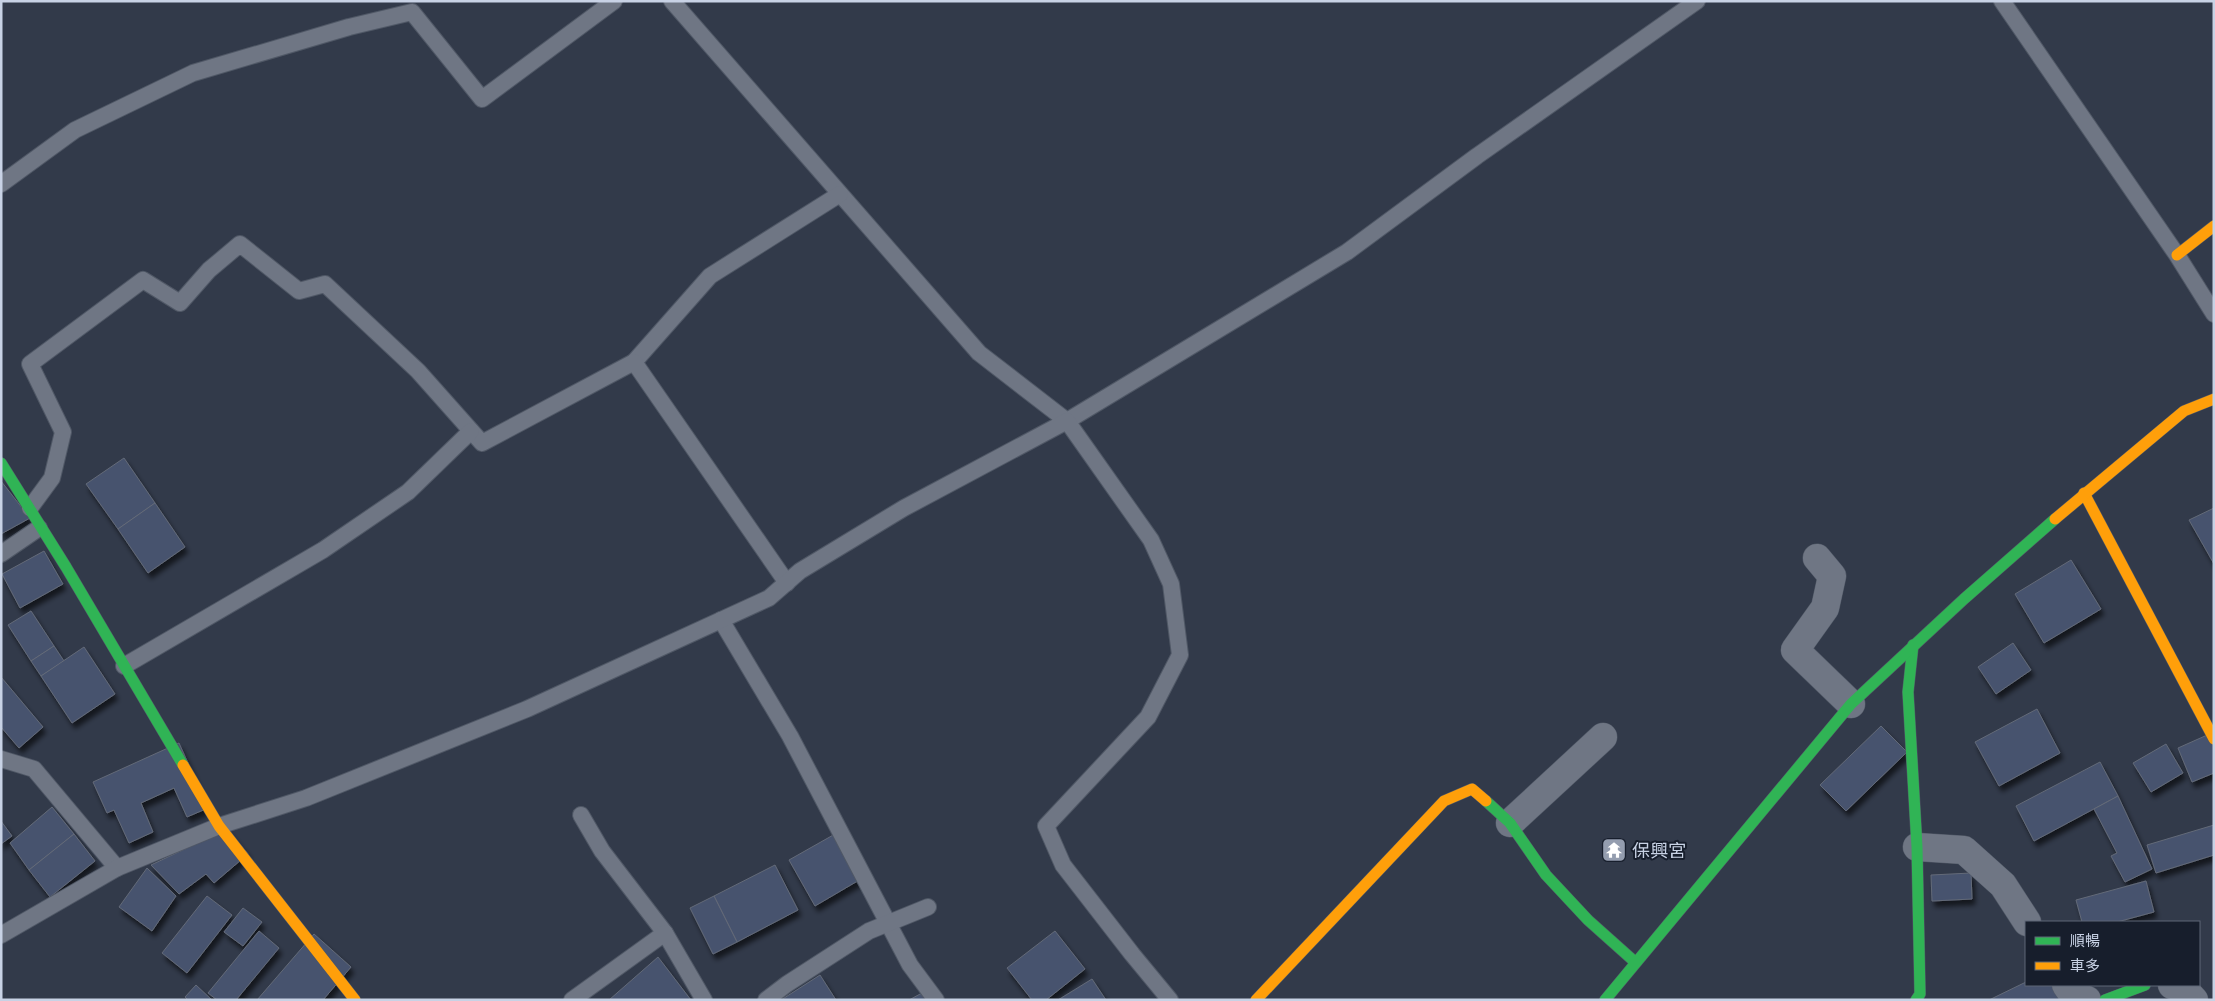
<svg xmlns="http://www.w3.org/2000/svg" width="2215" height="1001" font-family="Merriweather,'Noto Sans TC',serif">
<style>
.building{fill:#47536e;stroke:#636a78;filter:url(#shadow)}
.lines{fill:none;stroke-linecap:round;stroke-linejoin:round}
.lane-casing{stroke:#505866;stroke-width:18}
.street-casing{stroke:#505866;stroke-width:29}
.fast-casing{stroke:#505866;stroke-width:12}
.slow-casing{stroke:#505866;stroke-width:12}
.lane{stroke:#6f7684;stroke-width:16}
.street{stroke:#6f7684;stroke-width:28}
.fast{stroke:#30b455;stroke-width:11}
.slow{stroke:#ff9f0a;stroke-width:11}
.labels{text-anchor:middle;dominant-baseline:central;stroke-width:4;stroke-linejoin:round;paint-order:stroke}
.poi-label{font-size:18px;fill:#c8d2e5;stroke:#171e2c;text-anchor:start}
</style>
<defs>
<filter id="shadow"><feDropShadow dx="3" dy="5.5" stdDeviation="2.5" flood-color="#0009"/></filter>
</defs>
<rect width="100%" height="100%" fill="#323a4a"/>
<g class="building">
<path d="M 124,458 L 155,503 L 118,529 L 86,484 Z"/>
<path d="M 1,481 L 30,518 L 1,534 Z"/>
<path d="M 155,503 L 185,547 L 148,573 L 118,529 Z"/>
<path d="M 2214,508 L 2214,564 L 2189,520 Z"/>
<path d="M 44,551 L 63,584 L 20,608 L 2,574 Z"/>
<path d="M 2071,560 L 2101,609 L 2044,643 L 2015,594 Z"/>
<path d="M 31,611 L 54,646 L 31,661 L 8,625 Z"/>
<path d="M 2013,643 L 2031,670 L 1996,694 L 1978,667 Z"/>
<path d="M 54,646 L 64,661 L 41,676 L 31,661 Z"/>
<path d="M 84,647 L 115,694 L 72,723 L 41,676 Z"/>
<path d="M 1,677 L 43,727 L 19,748 L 1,727 Z"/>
<path d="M 2037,709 L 2060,753 L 1999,786 L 1975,742 Z"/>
<path d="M 1881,726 L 1907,752 L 1846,811 L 1820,785 Z"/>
<path d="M 2214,732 L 2214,773 L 2192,782 L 2178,748 Z"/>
<path d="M 179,743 L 208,808 L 187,817 L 174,788 L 141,803 L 153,832 L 129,843 L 114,810 L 107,813 L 93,782 Z"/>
<path d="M 2166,744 L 2183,773 L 2151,792 L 2133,763 Z"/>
<path d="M 2100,762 L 2118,796 L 2034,841 L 2016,806 Z"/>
<path d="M 2118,796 L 2152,869 L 2125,882 L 2111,856 L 2117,853 L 2094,809 Z"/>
<path d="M 52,807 L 74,834 L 29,870 L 10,843 Z"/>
<path d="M 1,821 L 12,836 L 1,844 Z"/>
<path d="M 2214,825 L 2214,855 L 2156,873 L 2147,845 Z"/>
<path d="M 227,829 L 248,854 L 214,883 L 206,874 L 179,894 L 151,865 Z"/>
<path d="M 74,834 L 95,861 L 50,897 L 29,870 Z"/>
<path d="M 835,834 L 861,879 L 815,906 L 789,860 Z"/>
<path d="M 775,865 L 798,910 L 737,942 L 714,896 Z"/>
<path d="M 147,868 L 176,896 L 152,931 L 119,907 Z"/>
<path d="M 1971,873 L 1972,899 L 1932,901 L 1931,875 Z"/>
<path d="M 2146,881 L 2154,912 L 2117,922 L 2082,922 L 2076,900 Z"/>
<path d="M 207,896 L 232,915 L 187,973 L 162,953 Z"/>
<path d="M 714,896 L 737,942 L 713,954 L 690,908 Z"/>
<path d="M 243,908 L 262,922 L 243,946 L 224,932 Z"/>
<path d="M 259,931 L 279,948 L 236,1000 L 217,1000 L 208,993 Z"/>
<path d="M 1055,931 L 1085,969 L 1046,1000 L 1032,1000 L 1007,968 Z"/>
<path d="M 314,934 L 351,967 L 323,1000 L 257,1000 Z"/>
<path d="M 658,957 L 691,1000 L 609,1000 Z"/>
<path d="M 820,975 L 836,1000 L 781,1000 Z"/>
<path d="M 1092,979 L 1106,1000 L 1058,1000 Z"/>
<path d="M 2026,982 L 2026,985 L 2052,985 L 2060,1000 L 1989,1000 Z"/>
<path d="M 196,985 L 212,1000 L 188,1000 L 185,997 Z"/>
<path d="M 922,993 L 926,1000 L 909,1000 Z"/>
</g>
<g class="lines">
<defs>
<g id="lane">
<path d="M 672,1 L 979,353 L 1067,421 L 1347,252 L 1477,156 L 1697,1"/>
<path d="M 2002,1 L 2177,255 L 2214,314"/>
<path d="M 1,184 L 75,130 L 193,73 L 349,27 L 412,12 L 482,99 L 614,1"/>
<path d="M 634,362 L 710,276 L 840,194"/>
<path d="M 30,508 L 52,478 L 63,432 L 30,364 L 143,280 L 180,303 L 209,270 L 240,244 L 299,291 L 325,284 L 418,371 L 482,443 L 634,362 L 787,583"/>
<path d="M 1,554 L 39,528"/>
<path d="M 721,620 L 790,736 L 910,965 L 936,1000"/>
<path d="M 124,666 L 323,550 L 408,492 L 471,431"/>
<path d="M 1,759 L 34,769 L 117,868"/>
<path d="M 581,815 L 602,851 L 665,933"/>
<path d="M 1,935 L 117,868 L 219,826 L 306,798 L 527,709 L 769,598 L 800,571 L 904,508 L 1067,421 L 1151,540 L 1171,584 L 1180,655 L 1148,717 L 1046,826 L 1063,865 L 1132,954 L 1170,1000"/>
<path d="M 572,1000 L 665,933 L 704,1000"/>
<path d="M 766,1000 L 787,984 L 869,931 L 928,907"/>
</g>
<g id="street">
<path d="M 1817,558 L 1832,576 L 1825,608 L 1795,650 L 1851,704"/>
<path d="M 1510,823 L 1603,737"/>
<path d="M 1917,847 L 1964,850 L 2003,885 L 2027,922"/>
<path d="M 2066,985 L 2073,995 L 2087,1000"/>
<path d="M 2172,985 L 2182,987 L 2194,1000"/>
</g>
<g id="fast">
<path d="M 1,463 L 66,567 L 183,765"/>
<path d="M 1913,645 L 1908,692 L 1917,847 L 1920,994 L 1916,1000"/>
<path d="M 1486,801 L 1510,823 L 1546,875 L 1588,920 L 1635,962"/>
<path d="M 1605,1000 L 1851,704 L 1964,599 L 2055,519"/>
<path d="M 2105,1000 L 2145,985"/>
</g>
<g id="slow">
<path d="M 2177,255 L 2214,226"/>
<path d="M 2084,493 L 2214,739"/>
<path d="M 2055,519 L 2184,411 L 2214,399"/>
<path d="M 183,765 L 219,826 L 355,1000"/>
<path d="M 1256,1000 L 1444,801 L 1472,789 L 1486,801"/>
</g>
</defs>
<use href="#lane" class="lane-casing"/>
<use href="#street" class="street-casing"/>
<use href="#fast" class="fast-casing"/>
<use href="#slow" class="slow-casing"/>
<use href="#lane" class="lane"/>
<use href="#street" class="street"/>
<use href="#fast" class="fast"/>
<use href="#slow" class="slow"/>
</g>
<defs>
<symbol id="temple-square" viewBox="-11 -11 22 22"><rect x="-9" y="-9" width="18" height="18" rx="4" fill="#949daf" stroke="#171e2c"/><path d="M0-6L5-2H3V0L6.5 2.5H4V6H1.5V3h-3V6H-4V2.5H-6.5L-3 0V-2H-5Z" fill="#fff"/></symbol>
</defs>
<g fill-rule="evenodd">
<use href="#temple-square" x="1600" y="836" width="28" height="28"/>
</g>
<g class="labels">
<g class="poi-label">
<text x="1632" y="850">保興宮</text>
</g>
</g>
<rect width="2215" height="1001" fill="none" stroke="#c8d2e5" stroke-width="5"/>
<rect x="2025" y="921" width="175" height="65" fill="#171e2c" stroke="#5e6676"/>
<rect x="2035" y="937" width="25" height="8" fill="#30b455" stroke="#5e6676"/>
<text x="2070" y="946" font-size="15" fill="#c8d2e5">順暢</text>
<rect x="2035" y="962" width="25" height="8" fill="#ff9f0a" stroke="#5e6676"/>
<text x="2070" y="971" font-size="15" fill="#c8d2e5">車多</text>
</svg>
